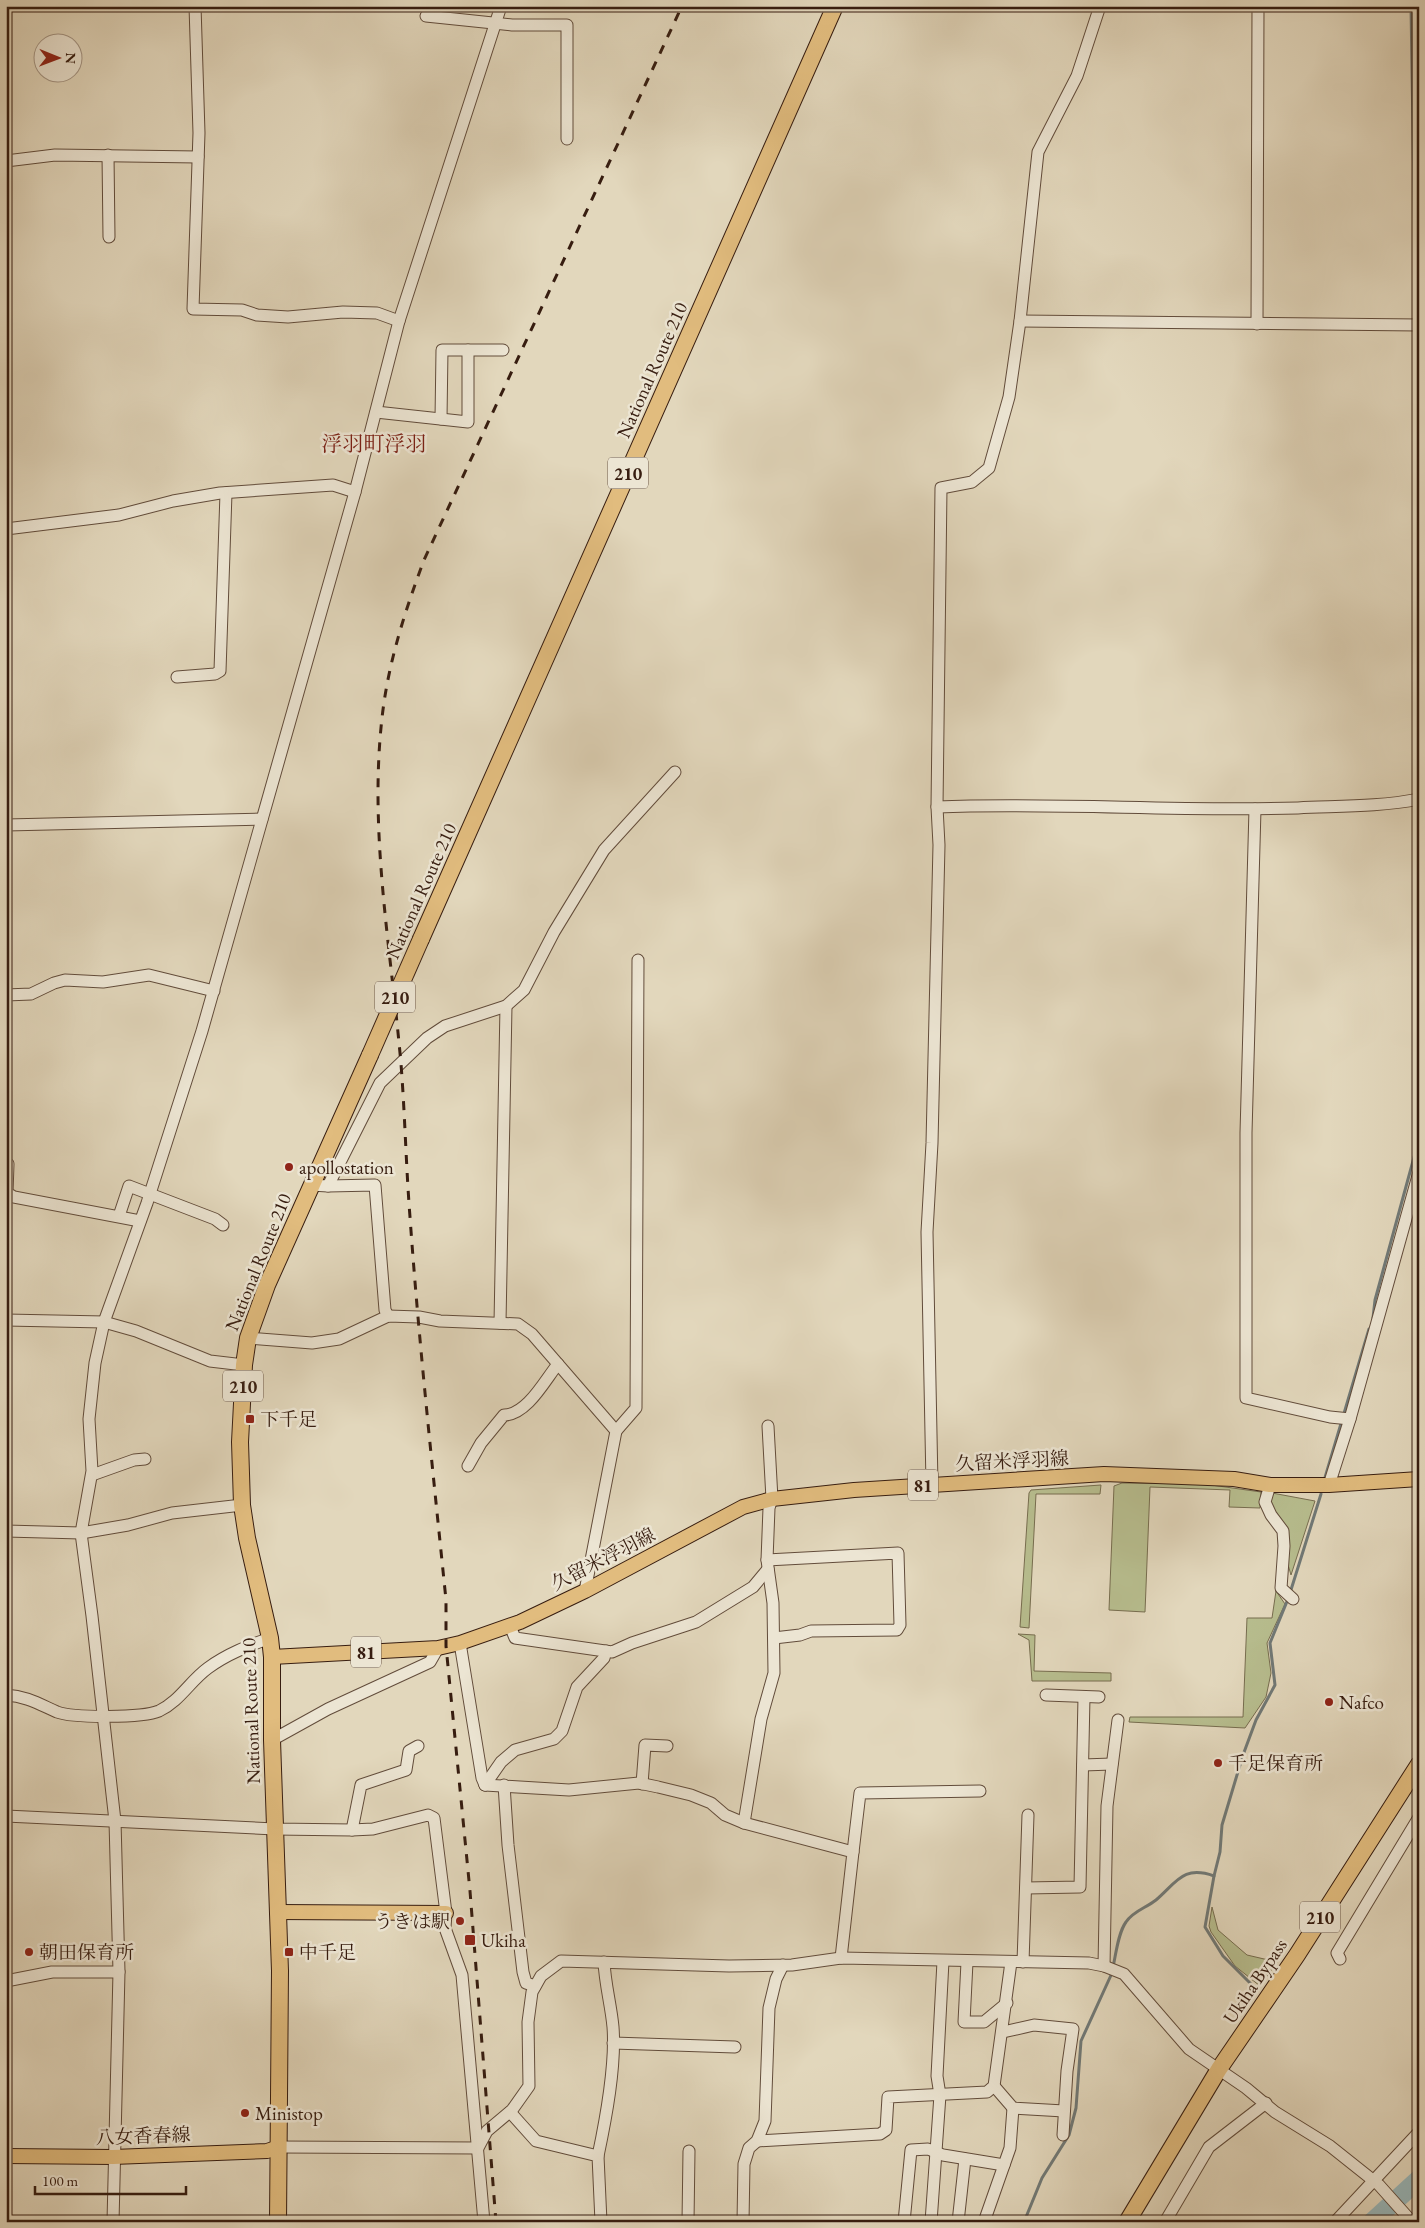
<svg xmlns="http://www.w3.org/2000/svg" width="1425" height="2228" font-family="'EB Garamond','Noto Serif JP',serif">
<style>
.green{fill:#b7bd8e;stroke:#776d4f}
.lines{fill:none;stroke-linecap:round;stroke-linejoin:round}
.stream{stroke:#717976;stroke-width:3}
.river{stroke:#98b7ba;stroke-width:19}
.minor-casing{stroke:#624c3b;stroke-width:13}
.major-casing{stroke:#371d10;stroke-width:16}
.highway-casing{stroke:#371d10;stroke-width:18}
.minor{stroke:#ece5d3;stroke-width:11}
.major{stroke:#e1bc7e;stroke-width:14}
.highway{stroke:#e1bc7e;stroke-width:16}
.rail{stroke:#371d10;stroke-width:3;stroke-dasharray:9 9;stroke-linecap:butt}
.highway-bridge-casing{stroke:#371d10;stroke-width:18;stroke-linecap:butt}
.highway-bridge{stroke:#e1bc7e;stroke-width:16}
.poi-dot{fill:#8f2418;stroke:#ece5d3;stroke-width:2}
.labels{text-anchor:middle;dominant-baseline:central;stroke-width:5;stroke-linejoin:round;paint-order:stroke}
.shield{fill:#ece5d3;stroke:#6d594a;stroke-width:1}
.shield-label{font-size:18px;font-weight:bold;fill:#371d10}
.street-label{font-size:19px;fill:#371d10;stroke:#ece5d3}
.poi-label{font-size:19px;fill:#371d10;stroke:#ece5d3;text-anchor:start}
.quarter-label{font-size:21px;fill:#7a1f14;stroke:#ece5d3}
</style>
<rect width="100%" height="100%" fill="#e2d7bc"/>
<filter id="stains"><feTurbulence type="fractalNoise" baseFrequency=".004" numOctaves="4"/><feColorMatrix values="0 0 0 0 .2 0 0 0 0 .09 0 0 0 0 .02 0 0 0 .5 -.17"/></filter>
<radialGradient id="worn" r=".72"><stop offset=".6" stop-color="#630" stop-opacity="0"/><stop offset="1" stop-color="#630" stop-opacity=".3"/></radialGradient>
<g class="green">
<path d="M 1122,1483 L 1204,1484 L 1261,1492 L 1260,1508 L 1229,1507 L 1230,1490 L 1150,1487 L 1145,1612 L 1109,1610 L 1114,1486 Z"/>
<path d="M 1101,1485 L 1100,1494 L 1036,1494 L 1029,1628 L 1020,1627 L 1029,1493 L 1031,1490 Z"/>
<path d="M 1272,1493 L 1315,1501 L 1291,1575 L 1271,1506 Z"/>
<path d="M 1276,1591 L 1285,1604 L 1267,1643 L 1271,1673 L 1266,1697 L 1245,1728 L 1129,1722 L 1130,1717 L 1243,1717 L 1247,1618 L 1272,1618 Z"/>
<path d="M 1018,1634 L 1035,1635 L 1034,1671 L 1111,1673 L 1111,1681 L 1032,1681 L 1029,1640 Z"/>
<path d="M 1212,1907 L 1218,1930 L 1247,1955 L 1277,1962 L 1260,1986 L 1235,1966 L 1211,1932 L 1209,1926 Z"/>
</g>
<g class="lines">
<g class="stream">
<path d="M 1411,6 L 1416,319"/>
<path d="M 1416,331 L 1419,446"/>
<path d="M 1373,1318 L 1375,1300 L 1419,1139"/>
<path d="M 1324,1481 L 1369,1329"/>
<path d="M 1290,1593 L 1321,1494"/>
<path d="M 1214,1876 L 1205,1927 L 1223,1956 L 1257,1990"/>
<path d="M 1113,1967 C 1116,1954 1118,1933 1126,1922 C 1133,1911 1146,1908 1156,1900 C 1177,1882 1183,1865 1214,1876 L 1220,1852 L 1222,1825 L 1243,1755 L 1256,1720 L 1275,1685 L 1270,1643 L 1288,1599"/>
<path d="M 1024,2222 L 1042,2178 L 1069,2135 L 1076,2108 L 1081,2041 L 1112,1973"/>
</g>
<path class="river" d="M 1372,2222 L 1419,2179"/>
<defs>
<g id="minor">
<path d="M 195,6 L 199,133 L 193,309 L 242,310 L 257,315 L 288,317 L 343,312 L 377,313 L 399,321"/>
<path d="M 426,16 L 512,25 L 567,25 L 567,139"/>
<path d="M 108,155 L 109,237"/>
<path d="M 6,161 L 55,155 L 198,157"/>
<path d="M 1020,321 L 1419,325"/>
<path d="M 1257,324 L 1258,6"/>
<path d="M 376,412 L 468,422 L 468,350"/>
<path d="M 441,419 L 442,350 L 503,350"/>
<path d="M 6,529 L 119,515 L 173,501 L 220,493 L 333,485 L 355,492"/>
<path d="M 177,677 L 215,674 L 220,671 L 226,493"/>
<path d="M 937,807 C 1057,802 1177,812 1298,808 C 1338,806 1379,807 1419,799"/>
<path d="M 1255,809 L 1246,1133 L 1246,1398 L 1330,1417 L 1350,1419"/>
<path d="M 6,825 L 262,819"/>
<path d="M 6,995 L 31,994 L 54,983 L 65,980 L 103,982 L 149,975 L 214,991"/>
<path d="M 6,1163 L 8,1164 L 7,1193 L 14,1197 L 140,1221"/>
<path d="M 311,1185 L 328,1186 L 380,1083 L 427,1038 L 445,1026 L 506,1006 L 524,990 L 554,932 L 604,850 L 675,772"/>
<path d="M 328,1186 L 375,1185 L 385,1310 L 388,1316"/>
<path d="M 119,1216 L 129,1186 L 215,1219 L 223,1225"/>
<path d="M 6,1320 L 104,1322 L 136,1331 L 210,1361 L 244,1365"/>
<path d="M 500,1323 L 506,1006"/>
<path d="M 248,1338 L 312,1343 L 339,1339 L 388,1316 L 419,1317 L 440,1321 L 518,1324 L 532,1334 L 616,1431 L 585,1591"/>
<path d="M 616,1431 L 636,1408 L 638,960"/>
<path d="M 468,1466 L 481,1443 L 504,1415 C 527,1415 545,1380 558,1364"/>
<path d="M 92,1475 L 134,1460 L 145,1459"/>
<path d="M 932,1484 L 927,1232 L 932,1143 L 939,845 L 937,807 L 941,488 L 972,482 L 989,468 L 1009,397 L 1020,321 L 1038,152 L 1077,76 L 1100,6"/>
<path d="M 1270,1485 L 1265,1502 L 1271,1515 L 1283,1531 L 1284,1546 L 1281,1588 L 1293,1599"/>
<path d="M 1329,1485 L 1350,1419 L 1419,1172"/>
<path d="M 6,1531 L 81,1533 L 128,1525 L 172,1513 L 242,1505"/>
<path d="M 767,1560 L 898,1553 L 900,1625 L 897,1630 L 811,1631 L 800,1635 L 774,1638"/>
<path d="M 510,1626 L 515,1638 L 612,1652 L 632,1643 L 696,1622 L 753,1587 L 768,1569"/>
<path d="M 460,1643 L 482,1778 L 485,1785"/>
<path d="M 6,1695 C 26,1696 39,1704 57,1712 C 73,1718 143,1718 159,1711 C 180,1701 190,1681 208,1668 C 227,1654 248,1646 270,1638"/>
<path d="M 1046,1695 L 1099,1697"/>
<path d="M 272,1740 L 328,1709 L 430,1662 L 438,1648"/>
<path d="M 1083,1765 L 1112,1764"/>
<path d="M 642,1784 L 645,1745 L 667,1746"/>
<path d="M 485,1785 L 569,1790 L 639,1783 L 658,1787 L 691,1795 L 711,1803 L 725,1815 L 744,1823 L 853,1852 L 841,1958"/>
<path d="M 485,1785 L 501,1762 L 515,1750 L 554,1739 L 562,1731 L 577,1687 L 604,1658 L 606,1651"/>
<path d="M 504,1785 L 508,1845 L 523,1972 L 526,1983 L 535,1986"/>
<path d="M 6,1816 L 275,1829 L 352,1830 L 373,1829 L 428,1815 L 434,1818 L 446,1913 L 445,1928 L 462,1975 L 484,2222"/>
<path d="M 744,1823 L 761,1719 L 774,1673 L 773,1603 L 767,1560 L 769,1508 L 772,1499 L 768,1426"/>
<path d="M 352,1830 L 361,1785 L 406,1770 L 409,1751 L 418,1746"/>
<path d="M 853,1852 L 860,1793 L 980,1791"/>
<path d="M 1026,1888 L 1080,1887 L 1084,1697"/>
<path d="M 1340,1959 L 1337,1953 L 1419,1817"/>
<path d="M 967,1962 L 964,2022 L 984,2022 L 1007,2003"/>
<path d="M 1023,1962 L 1028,1815"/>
<path d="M 1104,1966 L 1107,1806 L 1118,1720"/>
<path d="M 6,1981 L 52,1972 L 119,1972"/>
<path d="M 1003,2032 L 1034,2025 L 1073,2029 L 1067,2071 L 1063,2135"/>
<path d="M 613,2043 L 735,2047"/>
<path d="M 994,2086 L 1013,2108 L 1064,2111"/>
<path d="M 510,2112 L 536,2141 L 598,2156 L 601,2222"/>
<path d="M 757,2141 L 880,2134 L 886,2130 L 888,2097 L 987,2092 L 994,2086 L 1011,1962"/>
<path d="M 279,2147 L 478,2148 L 487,2131 L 512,2110 L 529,2086 L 528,2022 L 532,1992 L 541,1976 L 561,1961 L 729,1966 L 792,1965 L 841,1958 L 1089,1963 L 1104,1966 L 1124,1974 L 1189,2049 L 1246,2088 L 1275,2112 L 1330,2146 L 1379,2185 L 1412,2222"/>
<path d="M 598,2156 C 606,2118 616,2066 613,2027 C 611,2005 605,1984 604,1962"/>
<path d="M 113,2222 L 119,1972 L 115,1821 L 92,1616 L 81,1533 L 92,1471 L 89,1419 L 95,1363 L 104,1322 L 147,1203 L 202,1031 L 355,492 L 399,321 L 501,6"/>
<path d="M 688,2222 L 689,2151"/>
<path d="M 743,2222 L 744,2164 L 749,2148 L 757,2141 L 765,2121 L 769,2008 L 776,1979 L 783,1965"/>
<path d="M 904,2222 L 911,2150 L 928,2149 L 943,2155 L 1004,2165"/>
<path d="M 931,2222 L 940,2095 L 937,2076 L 943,1961"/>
<path d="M 958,2222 L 965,2159"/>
<path d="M 984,2222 L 1010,2148 L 1013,2108"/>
<path d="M 1165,2222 L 1209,2147 L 1266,2103"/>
<path d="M 1335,2222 L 1419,2132"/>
</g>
<g id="major">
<path d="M 272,1657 L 438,1648 L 460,1643 L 520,1622 L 585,1591 L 743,1507 L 772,1499 L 854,1490 L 1104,1474 L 1234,1479 L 1270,1485 L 1329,1485 L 1419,1479"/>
<path d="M 277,1912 L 446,1913"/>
<path d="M 6,2156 L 113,2157 L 267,2151 L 279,2147"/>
</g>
<g id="highway">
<path d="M 421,939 L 835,6"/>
<path d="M 278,2222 L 280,1971 L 272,1740 L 272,1657 L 270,1638 L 247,1538 L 242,1505 L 240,1442 L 244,1365 L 248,1338 L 267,1285 L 370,1055"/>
<path d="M 1127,2222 L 1219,2069 L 1297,1955 L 1419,1764"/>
</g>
</defs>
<use href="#minor" class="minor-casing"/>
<use href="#major" class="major-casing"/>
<use href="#highway" class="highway-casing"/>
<use href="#minor" class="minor"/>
<use href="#major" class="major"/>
<use href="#highway" class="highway"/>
<path class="rail" d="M 496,2222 L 470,1891 L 446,1646 L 446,1600 C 433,1472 419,1344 410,1217 C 406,1166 405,1115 401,1064 C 391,949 369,833 382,718 C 388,663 405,611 424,560 L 682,6"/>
<defs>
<path id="highway-bridge" d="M 370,1055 L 421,939"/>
</defs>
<use href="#highway-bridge" class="highway-bridge-casing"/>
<use href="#highway-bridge" class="highway-bridge"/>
</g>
<g class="poi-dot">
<circle cx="289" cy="1167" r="5"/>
<rect x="245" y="1414" width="10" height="10" rx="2.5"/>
<circle cx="1329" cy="1702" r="5"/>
<circle cx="1218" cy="1763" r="5"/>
<circle cx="460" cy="1921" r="5"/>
<rect x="464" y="1934" width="12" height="12" rx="2.5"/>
<circle cx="29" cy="1952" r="5"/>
<rect x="284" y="1947" width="10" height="10" rx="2.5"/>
<circle cx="245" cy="2113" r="5"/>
</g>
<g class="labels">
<g class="shield">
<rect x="608" y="457.5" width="40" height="31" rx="4"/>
<rect x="375" y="981.5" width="40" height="31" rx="4"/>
<rect x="223" y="1370.5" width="40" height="31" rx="4"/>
<rect x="908" y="1469.5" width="30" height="31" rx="4"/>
<rect x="351" y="1636.5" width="30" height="31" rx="4"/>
<rect x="1300" y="1901.5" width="40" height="31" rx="4"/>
</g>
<g class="shield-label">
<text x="628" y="473">210</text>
<text x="395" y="997">210</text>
<text x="243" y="1386">210</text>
<text x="923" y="1485">81</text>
<text x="366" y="1652">81</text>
<text x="1320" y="1917">210</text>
</g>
<g class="street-label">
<text transform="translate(652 370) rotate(-66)">National Route 210</text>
<text transform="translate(421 891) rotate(-66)">National Route 210</text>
<text transform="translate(258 1262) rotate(-68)">National Route 210</text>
<text transform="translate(1012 1461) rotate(-3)">久留米浮羽線</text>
<text transform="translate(603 1559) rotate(-27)">久留米浮羽線</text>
<text transform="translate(251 1711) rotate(-92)">National Route 210</text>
<text transform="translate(1255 1981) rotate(-56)">Ukiha Bypass</text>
<text transform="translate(143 2136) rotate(-2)">八女香春線</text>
</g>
<g class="poi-label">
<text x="299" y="1167">apollostation</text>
<text x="260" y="1419">下千足</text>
<text x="1339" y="1702">Nafco</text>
<text x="1228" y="1763">千足保育所</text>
<text x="450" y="1921" text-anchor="end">うきは駅</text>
<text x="481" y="1940">Ukiha</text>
<text x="39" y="1952">朝田保育所</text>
<text x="299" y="1952">中千足</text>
<text x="255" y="2113">Ministop</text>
</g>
<g class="quarter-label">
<text x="374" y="443">浮羽町浮羽</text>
</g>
</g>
<rect width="1425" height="2228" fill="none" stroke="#e2d7bc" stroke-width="25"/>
<rect x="8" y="8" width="1410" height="2213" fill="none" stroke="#371d10" stroke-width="2.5"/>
<rect x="12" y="12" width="1400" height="2203" fill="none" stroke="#371d10"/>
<g transform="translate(58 58) rotate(91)"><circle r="24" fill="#ece5d3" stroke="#a49585"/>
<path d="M0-4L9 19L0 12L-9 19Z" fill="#8f2418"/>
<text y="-8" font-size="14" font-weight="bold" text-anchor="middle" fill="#371d10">N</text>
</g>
<path d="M35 2186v8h151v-8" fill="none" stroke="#371d10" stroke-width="2.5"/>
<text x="42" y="2186" font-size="15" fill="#371d10" stroke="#ece5d3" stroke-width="4" paint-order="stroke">100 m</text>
<rect width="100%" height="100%" filter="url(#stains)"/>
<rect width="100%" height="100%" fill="url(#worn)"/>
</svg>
